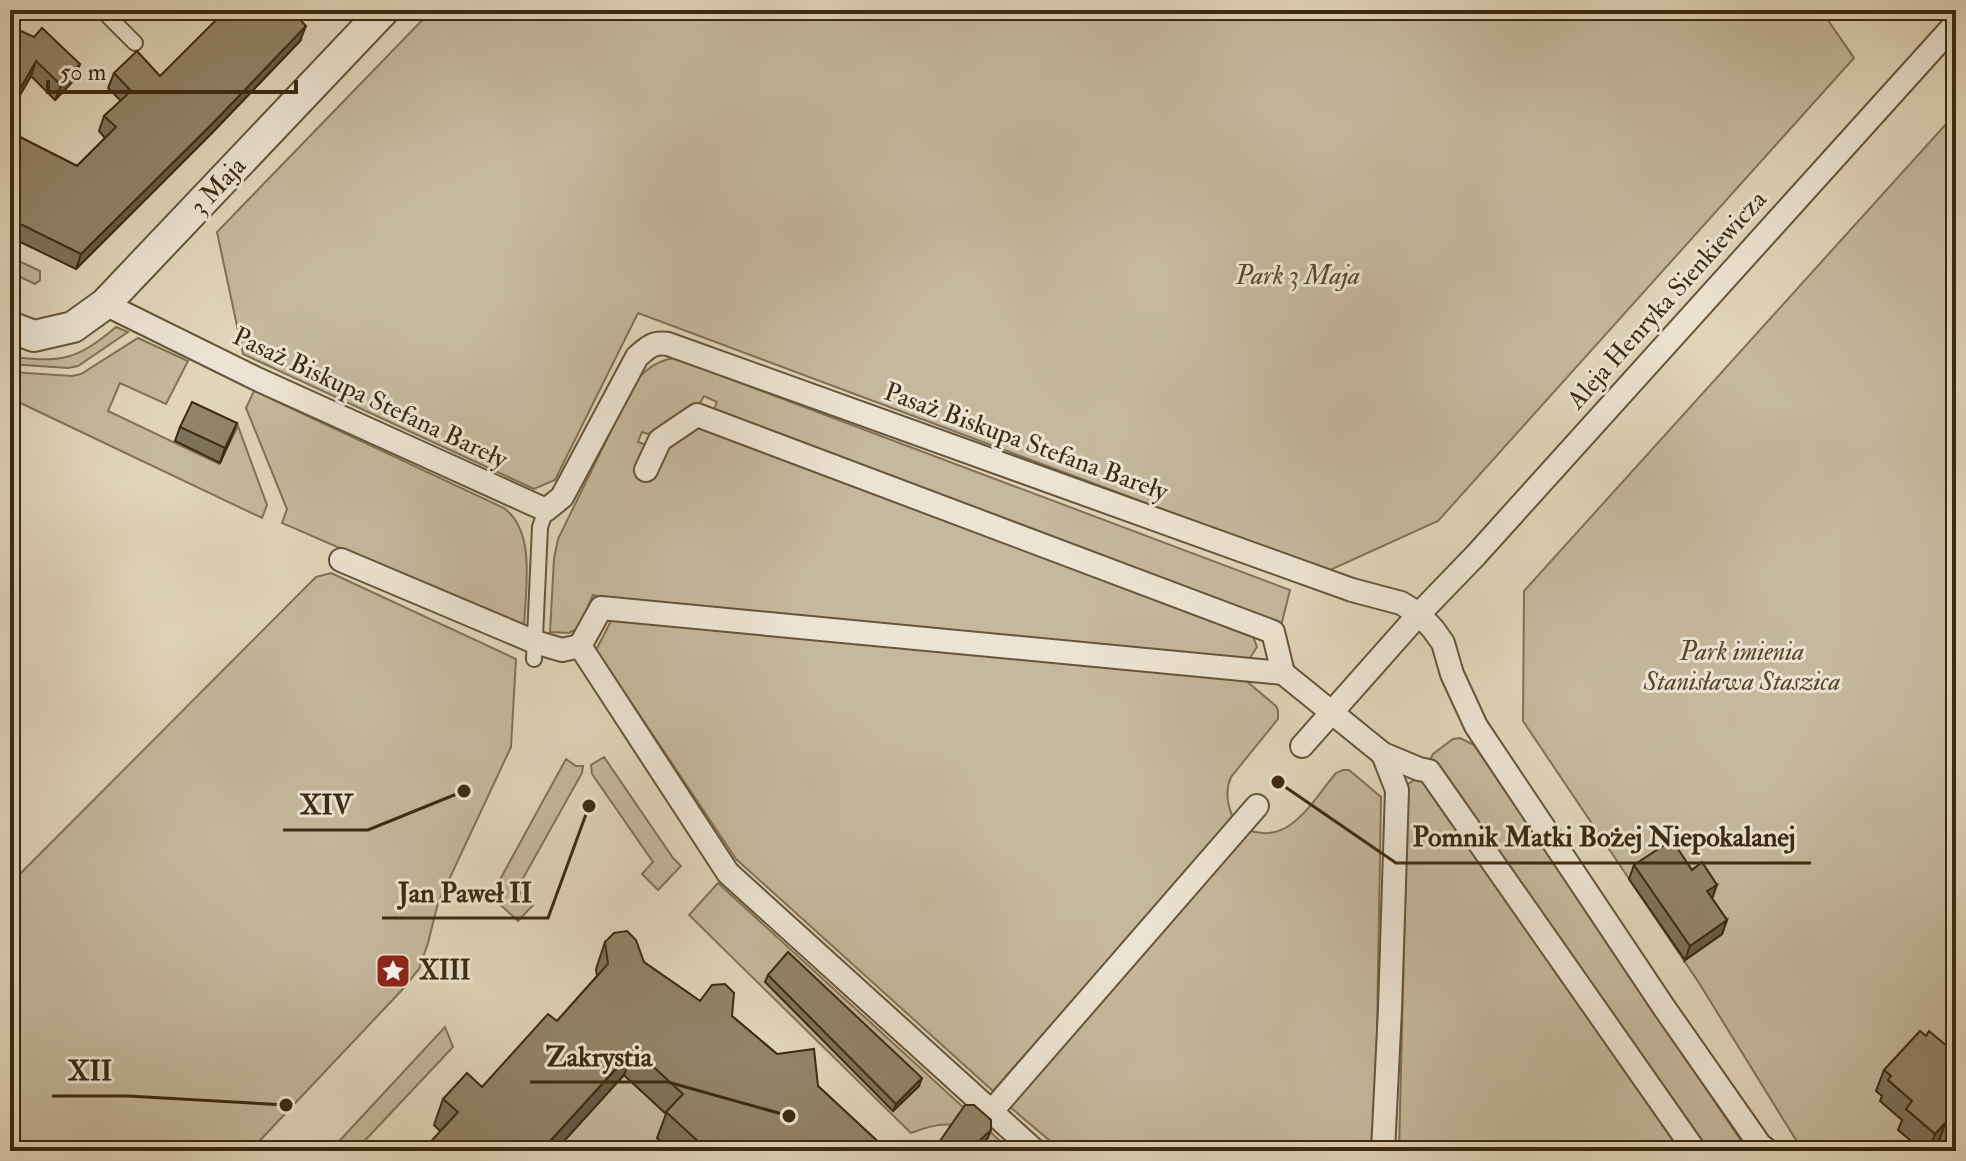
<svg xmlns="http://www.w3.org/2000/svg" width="1966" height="1161" font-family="'IM FELL Double Pica',serif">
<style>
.green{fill:#c6b89d;stroke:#827156;stroke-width:2}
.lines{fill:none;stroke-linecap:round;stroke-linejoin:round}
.service-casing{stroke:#66553a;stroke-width:18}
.pedestrian-casing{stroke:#66553a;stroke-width:26}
.minor-casing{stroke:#66553a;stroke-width:34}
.service{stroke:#ece4d2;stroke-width:14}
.pedestrian{stroke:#ece4d2;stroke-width:22}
.minor{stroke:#ece4d2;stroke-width:30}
.wall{fill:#7e7159;stroke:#3d2a10;stroke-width:2}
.shaded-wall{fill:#675c49;stroke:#3d2a10;stroke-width:2}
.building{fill:#938368;stroke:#3d2a10;stroke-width:2}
.labels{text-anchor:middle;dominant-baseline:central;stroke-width:6;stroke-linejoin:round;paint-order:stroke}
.street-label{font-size:26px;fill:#3d2a10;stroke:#ece4d2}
.park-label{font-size:26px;font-style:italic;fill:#58462c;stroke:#ece4d2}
.poi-label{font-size:26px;font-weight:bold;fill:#3d2a10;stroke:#ece4d2;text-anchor:start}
.leader{fill:none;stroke:#3d2a10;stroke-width:3}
.callout-dot{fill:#3d2a10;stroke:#ece4d2;stroke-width:3}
.callout-label{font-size:28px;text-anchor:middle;font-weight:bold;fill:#3d2a10;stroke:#ece4d2;stroke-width:6;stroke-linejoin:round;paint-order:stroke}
</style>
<rect width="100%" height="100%" fill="#e2d5ba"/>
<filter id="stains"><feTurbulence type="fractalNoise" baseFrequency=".0025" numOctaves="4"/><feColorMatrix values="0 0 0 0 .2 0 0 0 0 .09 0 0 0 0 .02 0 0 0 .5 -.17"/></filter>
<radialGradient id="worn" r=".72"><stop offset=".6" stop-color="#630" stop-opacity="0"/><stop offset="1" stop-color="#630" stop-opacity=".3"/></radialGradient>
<g class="green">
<path d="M 432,10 L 1821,10 L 1854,58 L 1438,521 L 1328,571 L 638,313 L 555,480 L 534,489 L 243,354 L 217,232 Z"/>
<path d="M 1956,113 L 1956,1151 L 1807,1151 L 1796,1140 L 1699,983 L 1523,721 L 1524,591 Z"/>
<path d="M 10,257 L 40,271 L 40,280 L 35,284 L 10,272 Z"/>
<path d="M 116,327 L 128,332 L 78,366 L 68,368 L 10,364 L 14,357 C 63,363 78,359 116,327 Z"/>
<path d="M 138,338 L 188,361 L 166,404 L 120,383 L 108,411 L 219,464 L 238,426 L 267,505 L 262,518 L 10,398 L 10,375 L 12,372 L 72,376 L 81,374 Z"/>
<path d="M 674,358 L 1290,590 L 1281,626 L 713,412 L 717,402 L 704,396 L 700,403 L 648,434 L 642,432 L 638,442 C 660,452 680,436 698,425 L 1252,634 L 1257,647 L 1248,661 L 620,603 L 593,595 L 579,628 L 569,633 L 550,632 L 554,559 L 558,539 L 636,380 C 648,368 657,361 674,358 Z"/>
<path d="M 254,391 L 504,508 C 537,533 525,591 524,628 L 282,523 L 287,509 L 246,408 Z"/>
<path d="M 331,573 L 516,659 L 511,747 L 438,903 L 428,943 L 419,969 L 401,991 L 250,1151 L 10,1151 L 10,884 L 316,577 Z"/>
<path d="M 612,619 L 1238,674 L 1276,706 L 1278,710 L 1278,719 L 1231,777 C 1225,791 1227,803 1233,818 L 993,1091 L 736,859 L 596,650 Z"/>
<path d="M 1460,738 L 1474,745 L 1748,1151 C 1710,1151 1713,1153 1685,1127 L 1431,758 L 1433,754 L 1453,739 Z"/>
<path d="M 604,757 L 673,858 L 681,866 L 658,890 L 642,874 L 653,862 L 592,774 L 591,765 Z"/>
<path d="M 566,759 L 576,766 L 583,766 L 582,773 L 517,889 L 533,905 L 518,921 L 491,896 Z"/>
<path d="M 1343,770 L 1349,770 L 1381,797 L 1375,1151 L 1062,1151 L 1010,1107 L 1248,830 C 1290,846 1313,800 1336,773 Z"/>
<path d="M 1416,779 L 1428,782 L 1679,1149 L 1679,1151 L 1399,1151 L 1408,784 Z"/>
<path d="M 718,883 L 1011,1151 L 982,1151 C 972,1116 938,1122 911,1133 L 689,915 Z"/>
<path d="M 445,1027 L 453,1047 L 355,1151 L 330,1151 Z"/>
<path d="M 624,1075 L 673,1120 L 657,1138 L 671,1151 L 555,1151 Z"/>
</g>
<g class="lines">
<defs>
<g id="service">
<path d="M 102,10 L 135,43"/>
<path d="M 534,659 L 540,527 L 546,510"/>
</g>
<g id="pedestrian">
<path d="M 105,304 L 255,378 L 546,510 L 562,497 L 637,357 C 648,347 653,342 668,344 L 1352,590 L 1401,603 L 1419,614 L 1433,629 L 1443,643 L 1452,674 L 1476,726 L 1663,1006 L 1760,1145 L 1768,1151"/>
<path d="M 646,470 L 660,440 L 697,415 L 1273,632 L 1283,673"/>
<path d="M 341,560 L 535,642 L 562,650 L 580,646 L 728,873 L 1035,1151"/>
<path d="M 580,646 L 601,608 L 1283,673 L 1383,754 L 1419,769 L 1429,771 L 1695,1151"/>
<path d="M 1302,746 L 1419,614 L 1475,556 L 1956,23"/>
<path d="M 1383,754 L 1397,790 L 1390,1009 L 1383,1151"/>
<path d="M 991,1112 L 1257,806"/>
</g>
<path id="minor" d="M 10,327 L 34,336 L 73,327 L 105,304 L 384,10"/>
</defs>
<use href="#service" class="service-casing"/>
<use href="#pedestrian" class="pedestrian-casing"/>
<use href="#minor" class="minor-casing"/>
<use href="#service" class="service"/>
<use href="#pedestrian" class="pedestrian"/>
<use href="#minor" class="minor"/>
</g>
<g class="wall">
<path d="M 10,26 L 75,79 L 55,100 L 31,76 L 10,112 Z"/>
<path d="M 300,41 L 209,136 L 76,269 L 10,237 L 10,132 L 77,166 L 105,138 L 99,131 L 104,116 L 121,101 L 108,88 L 114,73 L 160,76 Z"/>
<path d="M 237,423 L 220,463 L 175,441 L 180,427 Z"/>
<path d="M 1634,865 L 1692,870 L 1727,920 L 1722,934 L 1685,960 L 1629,879 Z"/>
<path d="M 605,942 L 644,962 L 700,1001 L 732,1016 L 777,1054 L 818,1086 L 888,1151 L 671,1151 L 657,1138 L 666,1114 L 624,1075 L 440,1131 L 434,1125 L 443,1099 L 482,1087 L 557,1021 L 597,976 L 596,969 Z"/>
<path d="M 768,975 L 919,1086 L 893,1111 L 765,982 Z"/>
<path d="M 1926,1036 L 1956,1136 L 1945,1149 L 1938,1143 L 1931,1151 L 1923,1151 L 1898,1130 L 1902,1120 L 1880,1101 L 1882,1096 L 1876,1091 L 1884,1070 Z"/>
</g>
<g class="shaded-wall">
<path d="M 306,26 L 300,41 L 209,136 L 76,269 L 81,254 Z"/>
<path d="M 36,61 L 31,76 L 10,112 L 10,106 Z"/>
<path d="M 80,64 L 75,79 L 55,100 L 61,85 Z"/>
<path d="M 237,423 L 231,438 L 220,463 L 225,448 Z"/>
<path d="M 1717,885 L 1712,899 L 1707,891 Z"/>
<path d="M 1727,920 L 1722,934 L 1685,960 L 1690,946 Z"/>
<path d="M 634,1049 L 624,1075 L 555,1151 L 541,1151 Z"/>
<path d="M 922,1078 L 919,1086 L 893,1111 L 896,1104 Z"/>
<path d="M 1946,1122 L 1938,1143 L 1931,1151 L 1929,1151 L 1935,1134 Z"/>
<path d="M 1956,1124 L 1956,1136 L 1945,1149 L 1953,1128 Z"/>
<path d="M 991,1130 L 988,1138 L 973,1151 L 968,1151 Z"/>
</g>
<g class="building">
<path d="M 226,10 L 291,10 L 306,26 L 215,121 L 81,254 L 10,219 L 10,132 L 77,166 L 116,127 L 104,116 L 131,91 L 114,73 L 137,51 L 160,76 Z"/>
<path d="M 10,26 L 34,37 L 42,28 L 80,64 L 61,85 L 36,61 L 10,106 Z"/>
<path d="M 192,402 L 237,423 L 225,448 L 180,427 Z"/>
<path d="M 1672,840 L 1692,870 L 1702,862 L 1717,885 L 1707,891 L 1727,920 L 1690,946 L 1634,865 Z"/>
<path d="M 627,931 L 636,940 L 644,962 L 700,1001 L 712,985 L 725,984 L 734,993 L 732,1016 L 777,1054 L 814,1049 L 818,1086 L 888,1151 L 693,1151 L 701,1144 L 666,1112 L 683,1094 L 634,1049 L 541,1151 L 422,1151 L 458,1112 L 443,1099 L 467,1073 L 482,1087 L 548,1014 L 557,1021 L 608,964 L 605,942 L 614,933 Z"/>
<path d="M 788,952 L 922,1078 L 896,1104 L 768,975 Z"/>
<path d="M 1920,1031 L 1926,1036 L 1929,1031 L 1954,1052 L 1956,1049 L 1956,1124 L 1953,1128 L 1946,1122 L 1935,1134 L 1906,1109 L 1912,1101 L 1888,1080 L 1891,1076 L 1884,1070 Z"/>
<path d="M 965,1105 L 974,1105 L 991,1120 L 991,1130 L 968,1151 L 933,1151 Z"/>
</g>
<defs>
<symbol id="sight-square" viewBox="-11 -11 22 22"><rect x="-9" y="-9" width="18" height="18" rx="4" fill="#8f2418" stroke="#ece4d2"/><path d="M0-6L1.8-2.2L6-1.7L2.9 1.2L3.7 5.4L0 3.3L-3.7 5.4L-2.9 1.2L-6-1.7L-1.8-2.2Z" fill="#fff"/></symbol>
</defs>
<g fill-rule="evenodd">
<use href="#sight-square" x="373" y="951" width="40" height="40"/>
</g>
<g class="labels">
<g class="street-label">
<text transform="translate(218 186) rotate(-47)">3 Maja</text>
<text transform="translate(1667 300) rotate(-48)">Aleja Henryka Sienkiewicza</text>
<text transform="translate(370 398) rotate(25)">Pasaż Biskupa Stefana Bareły</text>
<text transform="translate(1026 442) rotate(20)">Pasaż Biskupa Stefana Bareły</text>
</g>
<g class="park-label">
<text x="1298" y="276">Park 3 Maja</text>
<text x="1742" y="652">Park imienia<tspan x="1742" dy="30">Stanisława Staszica</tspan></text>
</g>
<g class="poi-label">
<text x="419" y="971">XIII</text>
</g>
</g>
<path class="leader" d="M464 791L368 830H283M1278 782L1396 863H1811M589 806L548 918H382M789 1116L668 1082H530M286 1105L128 1096H52"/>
<g class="callout-dot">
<circle cx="464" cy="791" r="8"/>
<circle cx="1278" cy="782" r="8"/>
<circle cx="589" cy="806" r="8"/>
<circle cx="789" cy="1116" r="8"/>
<circle cx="286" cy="1105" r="8"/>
</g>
<g class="callout-label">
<text x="326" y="814">XIV</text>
<text x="1604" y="846">Pomnik Matki Bożej Niepokalanej</text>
<text x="465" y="902">Jan Paweł II</text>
<text x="599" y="1066">Zakrystia</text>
<text x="90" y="1080">XII</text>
</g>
<rect width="1966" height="1161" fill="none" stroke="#e2d5ba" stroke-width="40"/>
<rect x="12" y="12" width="1942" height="1137" fill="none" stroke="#3d2a10" stroke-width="4"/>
<rect x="20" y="20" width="1926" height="1121" fill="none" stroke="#3d2a10" stroke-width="2"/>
<path d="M48 80v12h248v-12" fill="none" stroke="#3d2a10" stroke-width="4"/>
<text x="60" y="80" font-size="24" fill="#3d2a10" stroke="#ece4d2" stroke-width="6" paint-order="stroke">50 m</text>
<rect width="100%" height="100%" filter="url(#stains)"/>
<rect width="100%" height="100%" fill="url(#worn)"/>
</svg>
